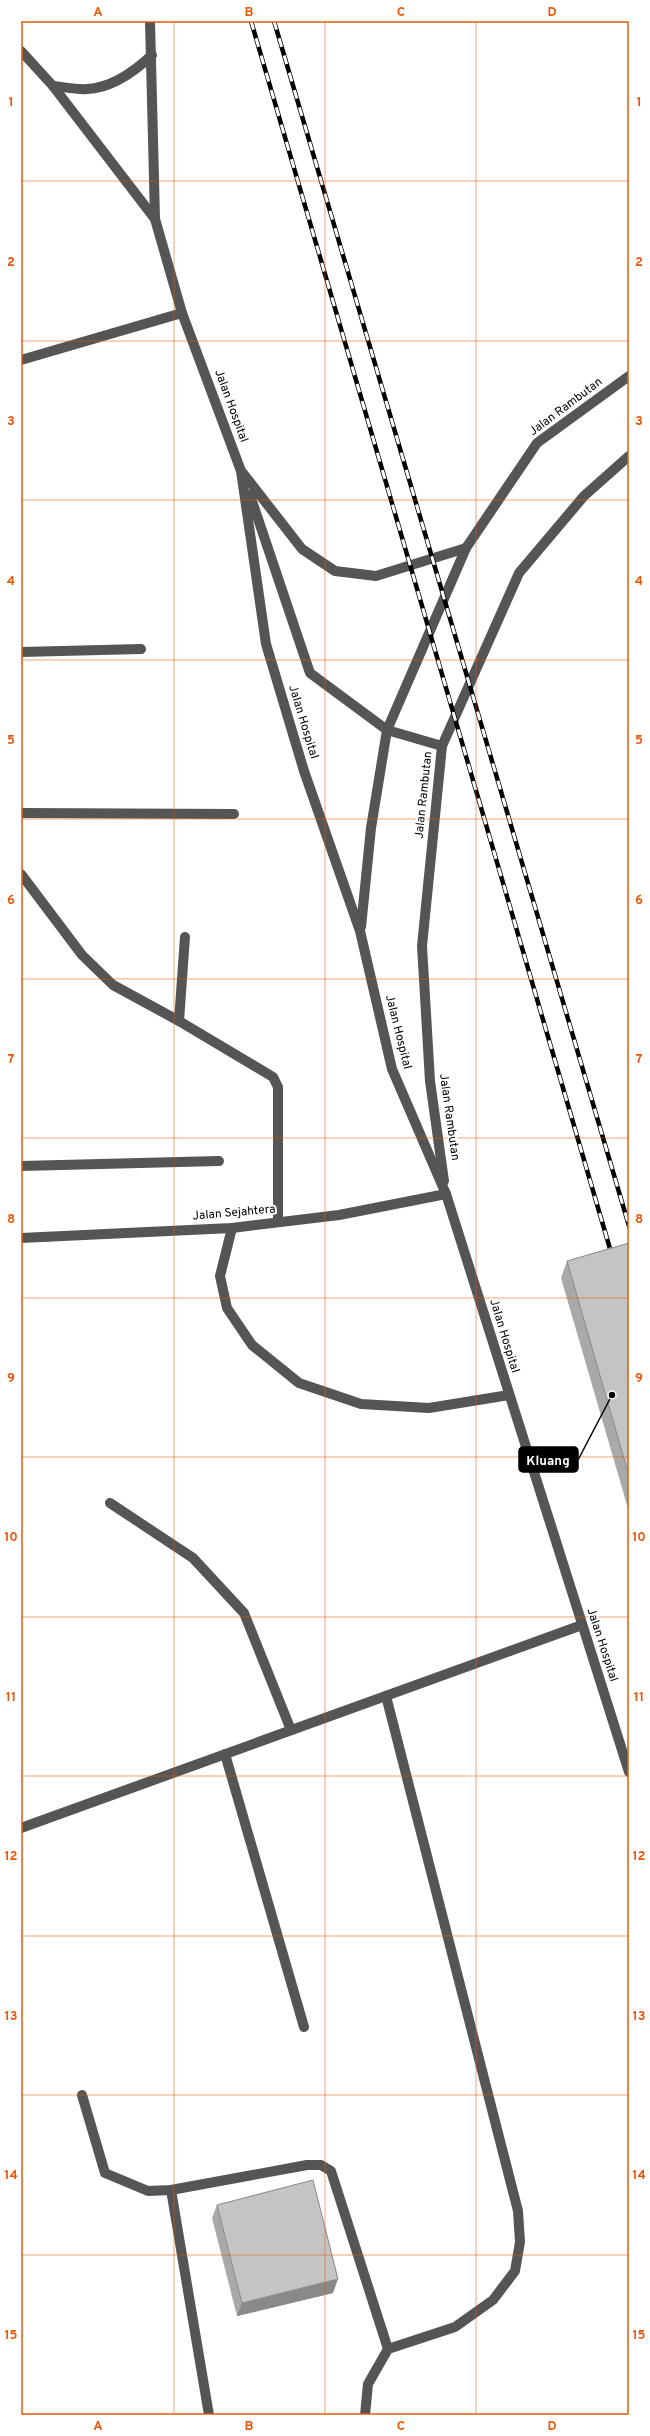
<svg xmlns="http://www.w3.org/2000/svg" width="650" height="2436" font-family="Overpass,sans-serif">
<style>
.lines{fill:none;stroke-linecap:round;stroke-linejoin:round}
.minor{stroke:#555;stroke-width:10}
.rail-casing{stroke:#000;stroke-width:4.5}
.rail{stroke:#fff;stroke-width:3;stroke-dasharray:9;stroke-linecap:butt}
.wall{fill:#a9a9a9}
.shaded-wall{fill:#898989}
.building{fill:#c4c4c4;stroke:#898989}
.grid{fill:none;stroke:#e8590c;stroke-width:1;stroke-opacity:0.55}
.labels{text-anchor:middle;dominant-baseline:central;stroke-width:4;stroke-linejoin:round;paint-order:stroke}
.street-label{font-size:12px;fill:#000;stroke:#fff}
.leader{fill:none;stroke:#000;stroke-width:1.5}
.callout-dot{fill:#000;stroke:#fff;stroke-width:1.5}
.callout{fill:#000;stroke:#000;stroke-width:1.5}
.callout-label{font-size:13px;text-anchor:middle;font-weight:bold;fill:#fff}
.neatline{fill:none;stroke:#e8590c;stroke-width:1.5}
.grid-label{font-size:13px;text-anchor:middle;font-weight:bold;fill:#e8590c}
</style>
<rect width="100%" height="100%" fill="#fff"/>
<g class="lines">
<g class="minor">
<path d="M 150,21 L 155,219 L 182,313 L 241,471 L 266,644 L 304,771 L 360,931 L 392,1069 L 446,1194 L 629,1772"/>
<path d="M 21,51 L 53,86 L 155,219"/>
<path d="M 53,86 C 64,87 77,90 87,89 C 112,88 135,71 152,55"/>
<path d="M 21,360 L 182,313"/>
<path d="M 242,472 L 302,549 L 335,571 L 376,576 L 466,548"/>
<path d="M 250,495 L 310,673 L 387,730 L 442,746"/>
<path d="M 21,652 L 141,649"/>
<path d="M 21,813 L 234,814"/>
<path d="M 21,874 L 82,955 L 113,985 L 179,1021 L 273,1077 L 278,1087 L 278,1222"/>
<path d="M 361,927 L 371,828 L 387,730 L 466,548 L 537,443 L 629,376"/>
<path d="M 179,1021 L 185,937"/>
<path d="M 21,1166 L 219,1161"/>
<path d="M 444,1181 L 430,1081 L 422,946 L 442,746 L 519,573 L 584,496 L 629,456"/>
<path d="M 232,1228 L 220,1276 L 227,1308 L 252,1345 L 299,1383 L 361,1404 L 429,1408 L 509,1395"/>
<path d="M 21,1238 L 232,1228 L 339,1215 L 446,1194"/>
<path d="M 110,1503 L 193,1558 L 244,1613 L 291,1730"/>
<path d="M 225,1754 L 304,2027"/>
<path d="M 21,1828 L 582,1625"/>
<path d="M 82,2095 L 105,2173 L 148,2191 L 171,2190 L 307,2165 L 321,2165 L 331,2171 L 388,2349"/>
<path d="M 171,2190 L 209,2415"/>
<path d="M 365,2415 L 368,2384 L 388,2349 L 455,2327 L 493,2300 L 515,2271 L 520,2242 L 518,2211 L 386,1696"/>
</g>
<defs>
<g id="rail">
<path d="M 251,21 L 613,1259"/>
<path d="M 274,21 L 629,1226"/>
</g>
</defs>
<use href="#rail" class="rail-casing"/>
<use href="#rail" class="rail"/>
</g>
<g class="wall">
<path d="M 629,1243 L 629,1512 L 561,1278 L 567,1261 Z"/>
<path d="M 217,2205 L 333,2293 L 237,2316 L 212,2218 Z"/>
</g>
<path class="shaded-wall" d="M 338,2279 L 333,2293 L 237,2316 L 242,2303 Z"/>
<g class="building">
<path d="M 629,1243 L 629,1476 L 567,1261 Z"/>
<path d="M 313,2180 L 338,2279 L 242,2303 L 217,2205 Z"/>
</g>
<path class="grid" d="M 174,21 L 174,2415M 325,21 L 325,2415M 476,21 L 476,2415M 21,181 L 629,181M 21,341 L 629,341M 21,500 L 629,500M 21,660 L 629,660M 21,819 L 629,819M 21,979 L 629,979M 21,1138 L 629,1138M 21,1298 L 629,1298M 21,1457 L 629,1457M 21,1617 L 629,1617M 21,1776 L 629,1776M 21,1936 L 629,1936M 21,2095 L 629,2095M 21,2255 L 629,2255"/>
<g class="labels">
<g class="street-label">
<text transform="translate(231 406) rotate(70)">Jalan Hospital</text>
<text transform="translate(566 407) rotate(-37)">Jalan Rambutan</text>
<text transform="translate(303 722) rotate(73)">Jalan Hospital</text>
<text transform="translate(424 795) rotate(-84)">Jalan Rambutan</text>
<text transform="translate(398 1032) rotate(76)">Jalan Hospital</text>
<text transform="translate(449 1117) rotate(82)">Jalan Rambutan</text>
<text transform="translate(234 1213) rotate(-5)">Jalan Sejahtera</text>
<text transform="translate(504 1336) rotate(73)">Jalan Hospital</text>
<text transform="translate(602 1645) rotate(72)">Jalan Hospital</text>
</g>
</g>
<path class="leader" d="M612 1395L578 1460"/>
<circle class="callout-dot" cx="612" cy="1395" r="4"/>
<rect class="callout" x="519" y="1447" width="59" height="25" rx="4"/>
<g class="callout-label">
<text x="548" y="1465">Kluang</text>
</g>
<rect width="650" height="2436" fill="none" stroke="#ffffff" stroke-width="44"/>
<rect x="22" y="22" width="606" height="2392" class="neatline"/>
<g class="grid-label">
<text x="98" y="16">A</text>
<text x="249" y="16">B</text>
<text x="401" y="16">C</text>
<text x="552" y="16">D</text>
<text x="11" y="106">1</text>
<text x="639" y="106">1</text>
<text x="11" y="266">2</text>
<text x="639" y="266">2</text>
<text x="11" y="425">3</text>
<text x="639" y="425">3</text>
<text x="11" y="585">4</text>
<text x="639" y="585">4</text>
<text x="11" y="744">5</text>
<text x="639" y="744">5</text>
<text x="11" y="904">6</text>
<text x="639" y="904">6</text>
<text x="11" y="1063">7</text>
<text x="639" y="1063">7</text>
<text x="11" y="1223">8</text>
<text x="639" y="1223">8</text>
<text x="11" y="1382">9</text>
<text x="639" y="1382">9</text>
<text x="11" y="1541">10</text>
<text x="639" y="1541">10</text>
<text x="11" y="1701">11</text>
<text x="639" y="1701">11</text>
<text x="11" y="1860">12</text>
<text x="639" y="1860">12</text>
<text x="11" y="2020">13</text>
<text x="639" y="2020">13</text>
<text x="11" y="2179">14</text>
<text x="639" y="2179">14</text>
<text x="11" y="2339">15</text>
<text x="639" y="2339">15</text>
<text x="98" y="2430">A</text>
<text x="249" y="2430">B</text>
<text x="401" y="2430">C</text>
<text x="552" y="2430">D</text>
</g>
</svg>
